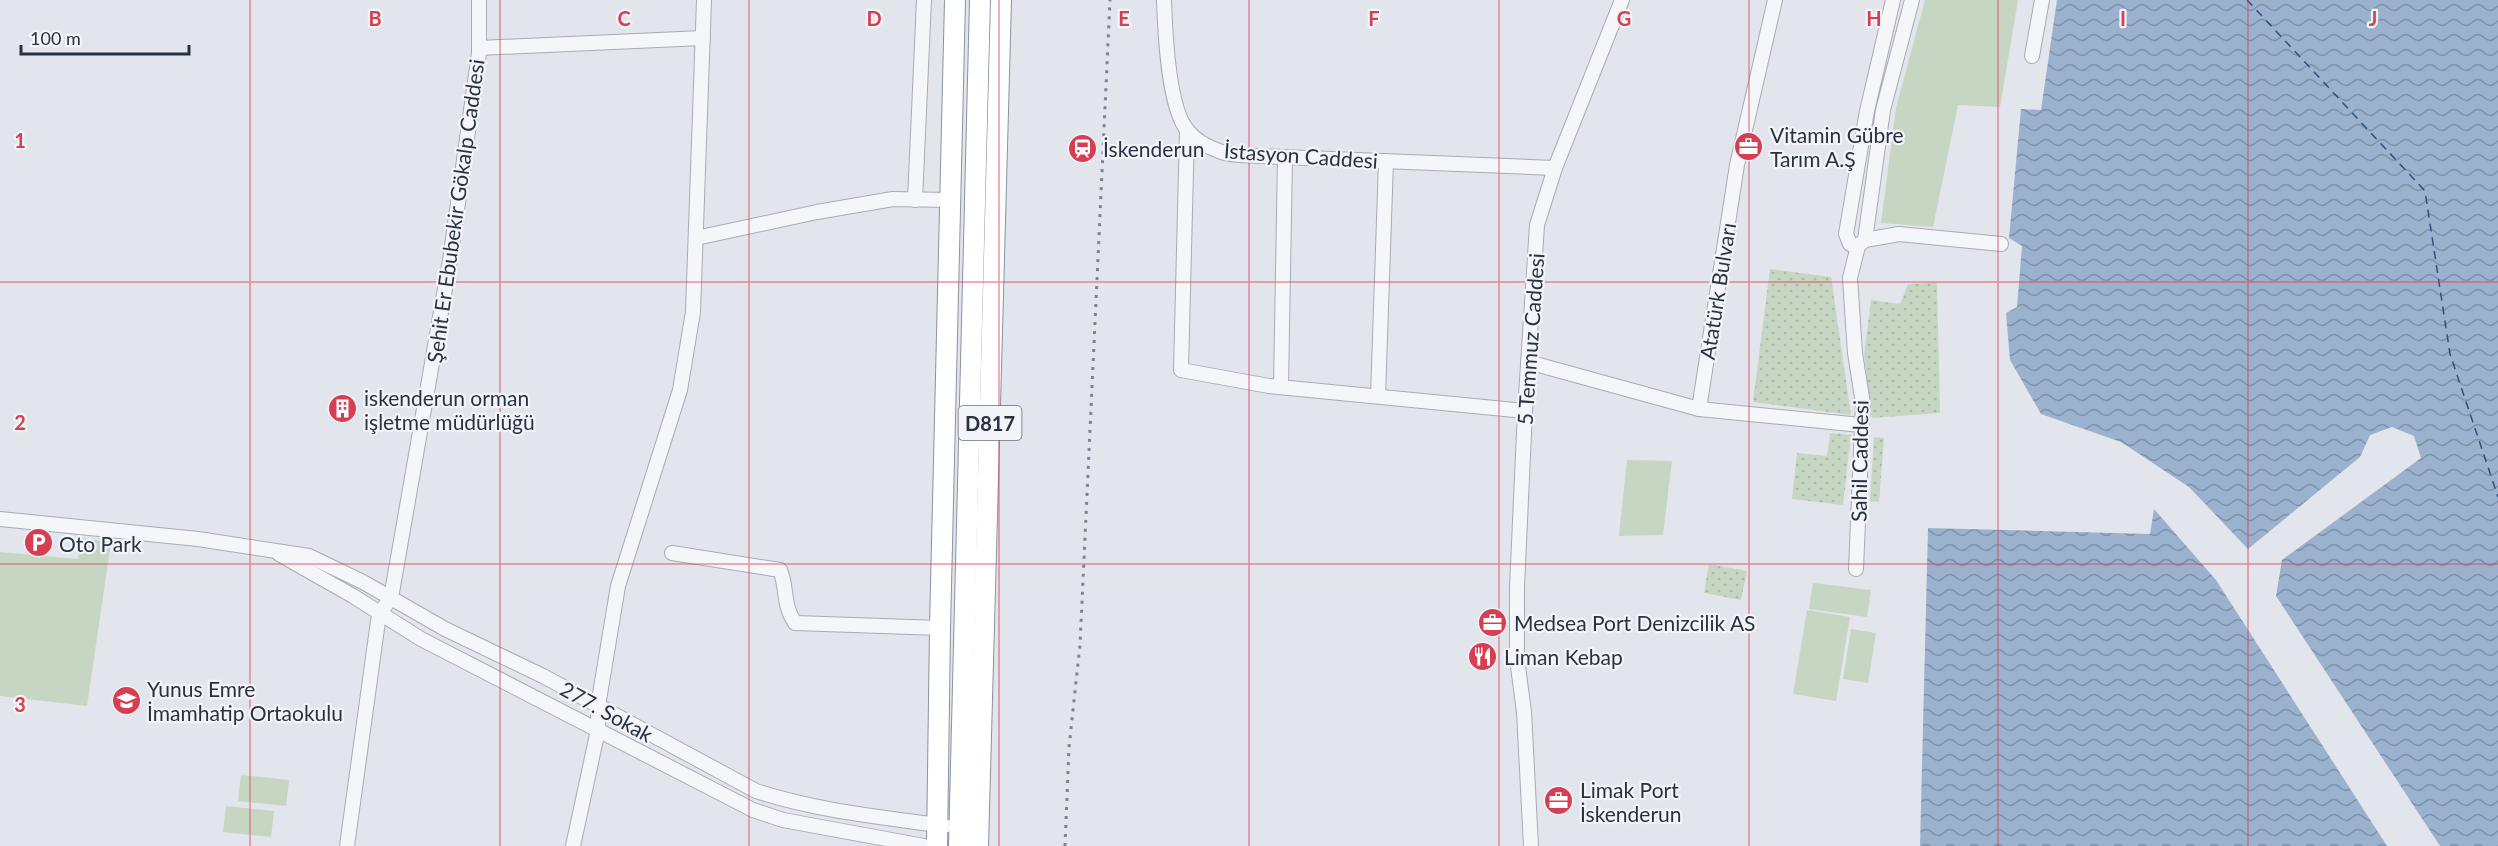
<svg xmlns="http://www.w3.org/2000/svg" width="2498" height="846" font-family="Lato,sans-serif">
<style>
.grass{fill:url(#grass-dots)}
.green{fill:#c6d6c2}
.water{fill:url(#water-waves)}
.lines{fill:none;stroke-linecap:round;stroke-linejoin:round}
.ferry{stroke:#2f4f7c;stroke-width:1.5;stroke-dasharray:8 6;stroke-linecap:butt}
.minor-casing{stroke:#a6acb6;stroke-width:16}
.highway-casing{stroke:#8892a3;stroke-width:22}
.minor{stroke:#f5f6f9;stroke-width:14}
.highway{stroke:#fff;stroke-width:20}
.rail{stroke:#7a8496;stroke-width:3;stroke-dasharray:3 6;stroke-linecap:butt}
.grid{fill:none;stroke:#d83e51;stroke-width:1.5;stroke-opacity:0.55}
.labels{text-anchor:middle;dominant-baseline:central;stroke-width:4.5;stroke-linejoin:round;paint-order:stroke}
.shield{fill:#f2f4f8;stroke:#656c7a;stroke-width:1.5}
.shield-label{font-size:20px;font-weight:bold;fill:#283244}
.poi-label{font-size:21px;fill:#283244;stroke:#f2f4f8;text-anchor:start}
.street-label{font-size:21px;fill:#283244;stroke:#f2f4f8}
.grid-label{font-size:20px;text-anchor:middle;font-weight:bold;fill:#d83e51;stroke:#f2f4f8;stroke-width:4.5;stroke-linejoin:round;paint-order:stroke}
</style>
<defs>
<pattern id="grass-dots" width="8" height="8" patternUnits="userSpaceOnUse" patternTransform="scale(1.5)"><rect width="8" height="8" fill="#c6d6c2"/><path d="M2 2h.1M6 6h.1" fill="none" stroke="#aab8a8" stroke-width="1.8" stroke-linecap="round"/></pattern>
<pattern id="water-waves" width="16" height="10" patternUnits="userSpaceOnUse" patternTransform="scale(1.5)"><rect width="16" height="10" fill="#9ab2ce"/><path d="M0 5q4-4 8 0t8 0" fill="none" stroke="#7e91a9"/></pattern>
</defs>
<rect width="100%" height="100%" fill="#e2e5eb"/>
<g class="grass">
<path d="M 1770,269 L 1831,277 L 1851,415 L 1753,402 Z"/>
<path d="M 1937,282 L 1940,413 L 1872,418 L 1864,356 L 1871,300 L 1900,304 L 1908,284 Z"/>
<path d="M 1830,433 L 1851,435 L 1843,505 L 1792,499 L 1797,453 L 1827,456 Z"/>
<path d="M 1874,437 L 1884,438 L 1879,502 L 1870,501 Z"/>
<path d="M 1709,564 L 1747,571 L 1741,600 L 1704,593 Z"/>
</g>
<g class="green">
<path d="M 1925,0 L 2018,0 L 2000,107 L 1958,105 L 1933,227 L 1881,223 L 1896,108 Z"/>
<path d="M 1627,460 L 1672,461 L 1663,535 L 1619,536 Z"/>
<path d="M 81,538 L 111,542 L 87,706 L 0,696 L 0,552 L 78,559 Z"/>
<path d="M 1813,583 L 1871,590 L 1867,617 L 1809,609 Z"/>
<path d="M 1807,610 L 1850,617 L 1836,701 L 1793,694 Z"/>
<path d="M 1851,629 L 1876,633 L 1868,683 L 1843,679 Z"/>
<path d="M 241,775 L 289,780 L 286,806 L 238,801 Z"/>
<path d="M 226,806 L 274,811 L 271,837 L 223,832 Z"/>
</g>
<g class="water">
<path d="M 2057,0 L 2498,0 L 2498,846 L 2440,846 L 2276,596 L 2282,560 L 2421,458 L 2414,436 L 2392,427 L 2370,435 L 2360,457 L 2248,549 L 2189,487 L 2121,442 L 2041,414 L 2010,360 L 2006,313 L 2017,307 L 2022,246 L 2009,238 L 2021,109 L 2041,110 Z"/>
<path d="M 2154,509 L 2216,580 L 2387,846 L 1920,846 L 1928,528 L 2150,534 Z"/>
</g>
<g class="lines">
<path class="ferry" d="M 2247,0 L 2425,191 L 2450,354 L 2498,497"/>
<defs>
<g id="minor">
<path d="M 1164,0 C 1165,30 1168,109 1188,131 C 1195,140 1208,147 1219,151 C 1231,156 1247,155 1260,156 L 1555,168"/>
<path d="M 1893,0 L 1867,111 L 1846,234 L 1850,244 L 1858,246 L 1865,240 L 1883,110 L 1912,0"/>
<path d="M 479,48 L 703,38"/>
<path d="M 2032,56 L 2042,0"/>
<path d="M 1187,131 L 1181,370 L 1269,386 L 1525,411"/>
<path d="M 915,200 L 924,0"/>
<path d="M 696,238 L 817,212 L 893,199 L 951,200"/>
<path d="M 1865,240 L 1899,234 L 2001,244"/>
<path d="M 1528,362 L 1699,409 L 1737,165 L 1775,0"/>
<path d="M 1281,387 L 1285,157"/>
<path d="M 1378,396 L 1386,161"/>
<path d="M 1699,409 L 1861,425"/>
<path d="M 0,519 L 198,539 L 309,556 L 363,582 L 445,629 L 543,676 L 756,791 C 817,811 881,817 945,826"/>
<path d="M 672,553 L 780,570 C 788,590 782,603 795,623 L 940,628"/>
<path d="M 279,554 L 353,596 L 421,639 L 753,810 L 783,820 L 924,846"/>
<path d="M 1856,569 L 1863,404 L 1855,353 L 1850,278 L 1858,246"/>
<path d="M 347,846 L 379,614 L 391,598 L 450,260 L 479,53 L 479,0"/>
<path d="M 573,846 L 598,730 L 598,706 L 618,586 L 680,390 L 693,312 L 704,0"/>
<path d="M 1531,846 L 1524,712 L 1517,659 L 1517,587 L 1525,411 L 1537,225 L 1555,168 L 1622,0"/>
</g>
<g id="highway">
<path d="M 937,846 L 940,628 L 955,0"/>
<path d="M 959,846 L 980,0"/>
<path d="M 978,846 L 1001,0"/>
</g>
</defs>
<use href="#minor" class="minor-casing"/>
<use href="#highway" class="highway-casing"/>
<use href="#minor" class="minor"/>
<use href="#highway" class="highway"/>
<path class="rail" d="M 1065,846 L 1069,747 L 1080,645 L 1110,0"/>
</g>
<path class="grid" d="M 250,0 L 250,846M 500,0 L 500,846M 749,0 L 749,846M 999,0 L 999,846M 1249,0 L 1249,846M 1499,0 L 1499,846M 1749,0 L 1749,846M 1998,0 L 1998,846M 2248,0 L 2248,846M 0,282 L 2498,282M 0,564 L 2498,564"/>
<defs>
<symbol id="office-disc" viewBox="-11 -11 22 22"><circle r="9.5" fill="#d83e51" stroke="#f2f4f8"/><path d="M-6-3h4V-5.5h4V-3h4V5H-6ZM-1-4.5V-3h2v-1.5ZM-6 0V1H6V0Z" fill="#fff"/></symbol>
<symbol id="station-disc" viewBox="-11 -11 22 22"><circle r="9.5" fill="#d83e51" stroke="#f2f4f8"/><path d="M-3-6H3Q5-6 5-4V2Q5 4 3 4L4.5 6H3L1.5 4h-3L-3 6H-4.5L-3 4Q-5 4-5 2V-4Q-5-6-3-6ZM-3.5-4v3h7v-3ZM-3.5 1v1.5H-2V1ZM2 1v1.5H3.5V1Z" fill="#fff"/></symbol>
<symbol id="building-disc" viewBox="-11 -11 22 22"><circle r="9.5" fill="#d83e51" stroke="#f2f4f8"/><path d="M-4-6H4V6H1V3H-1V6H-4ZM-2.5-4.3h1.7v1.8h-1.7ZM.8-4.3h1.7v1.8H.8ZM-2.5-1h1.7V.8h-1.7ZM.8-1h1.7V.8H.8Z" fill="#fff"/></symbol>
<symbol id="parking-disc" viewBox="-11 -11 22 22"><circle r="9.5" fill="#d83e51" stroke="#f2f4f8"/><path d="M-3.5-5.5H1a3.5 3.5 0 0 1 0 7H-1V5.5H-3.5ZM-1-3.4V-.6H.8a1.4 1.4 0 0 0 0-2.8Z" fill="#fff"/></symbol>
<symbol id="restaurant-disc" viewBox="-11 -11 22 22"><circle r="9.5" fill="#d83e51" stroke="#f2f4f8"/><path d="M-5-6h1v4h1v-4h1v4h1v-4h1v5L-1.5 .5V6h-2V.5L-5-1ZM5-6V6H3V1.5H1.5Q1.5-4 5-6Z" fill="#fff"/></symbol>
<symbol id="school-disc" viewBox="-11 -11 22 22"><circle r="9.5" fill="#d83e51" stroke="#f2f4f8"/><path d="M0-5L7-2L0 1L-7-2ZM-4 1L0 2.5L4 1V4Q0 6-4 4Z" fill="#fff"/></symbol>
</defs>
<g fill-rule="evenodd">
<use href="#office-disc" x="1732" y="130" width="33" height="33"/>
<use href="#station-disc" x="1066" y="132" width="33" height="33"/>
<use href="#building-disc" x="326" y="392" width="33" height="33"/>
<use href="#parking-disc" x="22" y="526" width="33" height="33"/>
<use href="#office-disc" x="1476" y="606" width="33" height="33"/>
<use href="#restaurant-disc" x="1466" y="640" width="33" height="33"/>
<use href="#school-disc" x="110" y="684" width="33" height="33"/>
<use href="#office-disc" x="1542" y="784" width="33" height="33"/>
</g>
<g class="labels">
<rect class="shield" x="958.5" y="406" width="63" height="34" rx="4.5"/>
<g class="shield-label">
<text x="990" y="423">D817</text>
</g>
<g class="poi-label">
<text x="1770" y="134">Vitamin Gübre<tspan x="1770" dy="24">Tarım A.Ş</tspan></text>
<text x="1103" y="148">İskenderun</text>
<text x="364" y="397">iskenderun orman<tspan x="364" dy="24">işletme müdürlüğü</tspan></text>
<text x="59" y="543">Oto Park</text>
<text x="1514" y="622">Medsea Port Denizcilik AS</text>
<text x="1504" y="656">Liman Kebap</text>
<text x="147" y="688">Yunus Emre<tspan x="147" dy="24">İmamhatip Ortaokulu</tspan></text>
<text x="1580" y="789">Limak Port<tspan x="1580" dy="24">İskenderun</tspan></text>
</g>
<g class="street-label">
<text transform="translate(1301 155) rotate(4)">İstasyon Caddesi</text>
<text transform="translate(455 211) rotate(-82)">Şehit Er Ebubekir Gökalp Caddesi</text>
<text transform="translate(1717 291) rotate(-81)">Atatürk Bulvarı</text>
<text transform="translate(1530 339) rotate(-86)">5 Temmuz Caddesi</text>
<text transform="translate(1859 461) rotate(-89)">Sahil Caddesi</text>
<text transform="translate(607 711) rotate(29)">277. Sokak</text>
</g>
</g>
<g class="grid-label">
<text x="375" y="26">B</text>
<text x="624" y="26">C</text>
<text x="874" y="26">D</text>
<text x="1124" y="26">E</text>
<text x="1374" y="26">F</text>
<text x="1624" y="26">G</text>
<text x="1874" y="26">H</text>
<text x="2123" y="26">I</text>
<text x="2373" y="26">J</text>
<text x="20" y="148">1</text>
<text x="20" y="430">2</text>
<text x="20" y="712">3</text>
</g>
<path d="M21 45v9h168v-9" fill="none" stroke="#283244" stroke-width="3"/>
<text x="30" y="45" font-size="18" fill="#283244" stroke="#f2f4f8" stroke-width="4.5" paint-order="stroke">100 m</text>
</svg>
